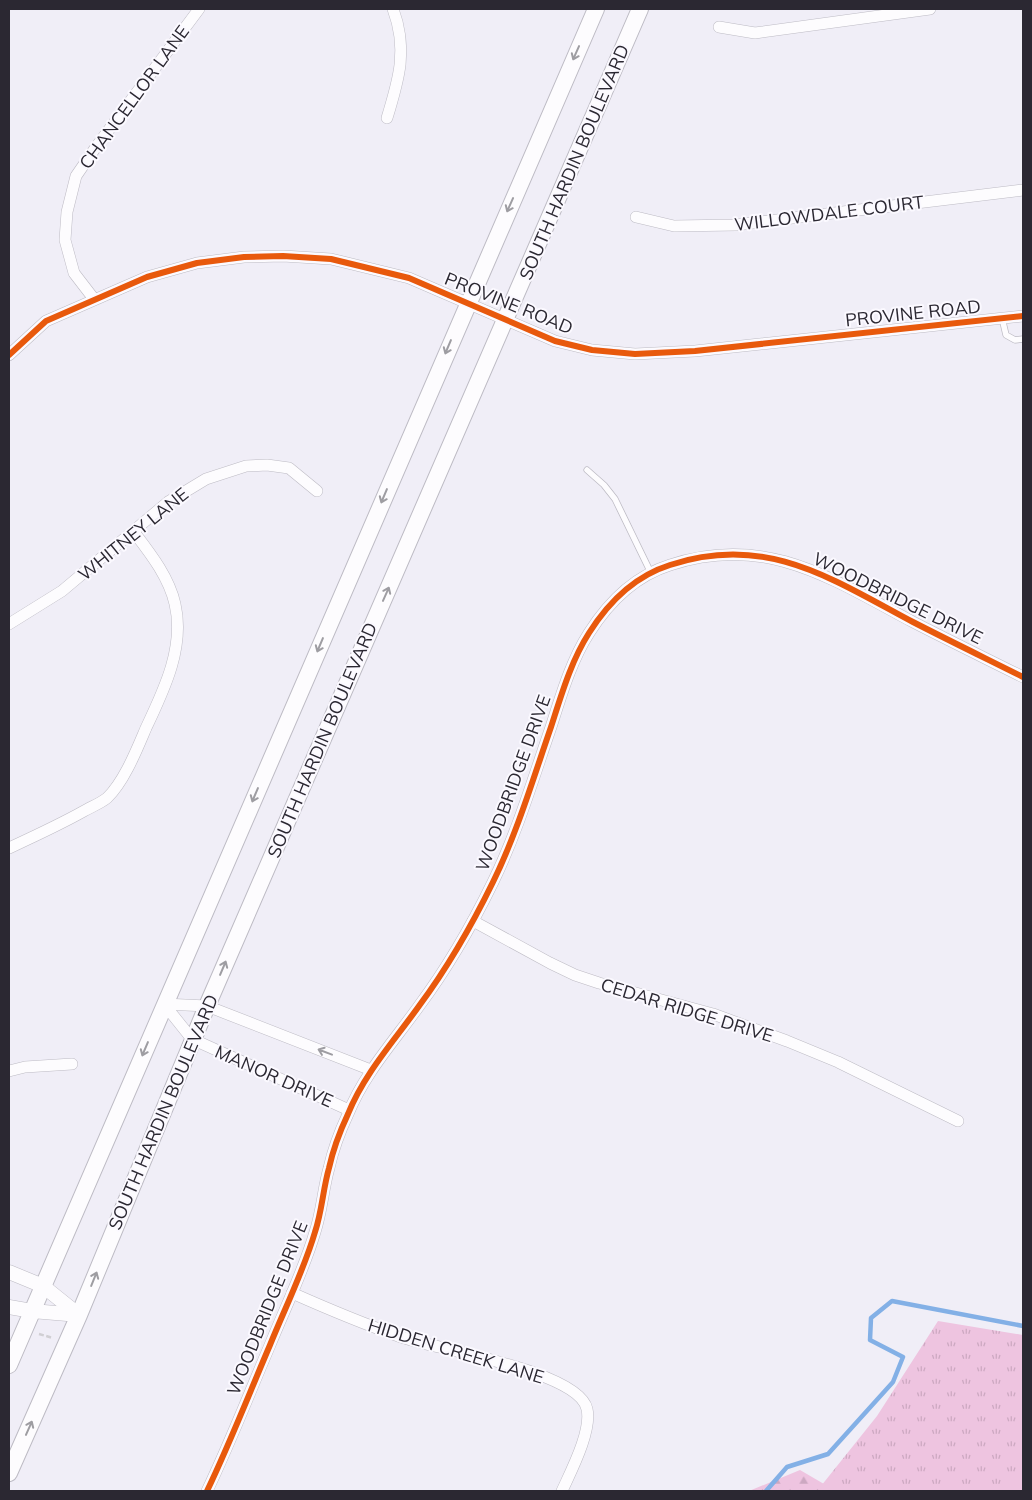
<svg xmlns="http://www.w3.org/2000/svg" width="1032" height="1500" font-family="Mulish,sans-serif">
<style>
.grass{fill:url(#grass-tufts)}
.forest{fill:url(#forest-firs)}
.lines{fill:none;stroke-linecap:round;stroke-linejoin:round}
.stream{stroke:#83b0e6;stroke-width:4.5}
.service-casing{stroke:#bdbbc4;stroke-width:7}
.minor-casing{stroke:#bdbbc4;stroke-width:12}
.tertiary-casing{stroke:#bdbbc4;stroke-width:15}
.secondary-casing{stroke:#bdbbc4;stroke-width:18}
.path{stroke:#d0cfd3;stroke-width:2.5;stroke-dasharray:5 2.5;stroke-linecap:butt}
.service{stroke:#fdfcfe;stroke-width:5.5}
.minor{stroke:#fdfcfe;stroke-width:11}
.tertiary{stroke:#fdfcfe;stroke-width:14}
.secondary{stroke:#fdfcfe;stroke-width:16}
.cycleway-casing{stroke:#fbf9ff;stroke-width:9}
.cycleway{stroke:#e8590c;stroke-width:6}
.oneway{stroke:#9e9da2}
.labels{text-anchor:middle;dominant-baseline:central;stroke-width:4;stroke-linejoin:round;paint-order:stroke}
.street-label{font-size:18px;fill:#2b2832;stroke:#fbf9ff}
</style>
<defs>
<pattern id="grass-tufts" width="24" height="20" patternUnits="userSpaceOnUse" patternTransform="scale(1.25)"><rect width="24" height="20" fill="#eec4e0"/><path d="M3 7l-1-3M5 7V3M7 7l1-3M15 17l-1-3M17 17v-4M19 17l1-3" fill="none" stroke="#cca8c1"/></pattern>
<pattern id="forest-firs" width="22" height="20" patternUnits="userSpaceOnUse" patternTransform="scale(1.25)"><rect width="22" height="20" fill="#eec4e0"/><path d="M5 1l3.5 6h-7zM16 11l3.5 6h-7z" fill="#cca8c1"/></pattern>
</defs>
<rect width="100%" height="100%" fill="#f0eef7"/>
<path class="grass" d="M 938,1321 L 1023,1335 L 1023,1491 L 817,1491 L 877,1416 Z"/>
<path class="forest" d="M 800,1470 L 836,1491 L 749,1491 Z"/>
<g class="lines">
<path class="stream" d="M 766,1491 L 787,1467 L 828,1454 L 893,1382 L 903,1357 L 870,1340 L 871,1318 L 892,1301 L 1023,1326"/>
<defs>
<g id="service">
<path d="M 1002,318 L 1006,335 L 1015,340 L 1023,339"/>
<path d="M 587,470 L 604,485 L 615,499 L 651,573"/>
</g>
<g id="minor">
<path d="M 719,27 L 755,33 L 930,9"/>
<path d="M 387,118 C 399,79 408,49 393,9"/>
<path d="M 636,217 L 674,226 L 736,225 L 1023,190"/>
<path d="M 94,299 L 74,273 L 65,240 L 67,212 L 76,176 L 96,147 L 199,9"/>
<path d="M 9,355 L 46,321 L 147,277 L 197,263 L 244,257 L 283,256 L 331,259 L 409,278 L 555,341 L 592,350 L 635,354 L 695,351 L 1023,316"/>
<path d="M 9,624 L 62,591 L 168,502 L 206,479 L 246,466 L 267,465 L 289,468 L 317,491"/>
<path d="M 9,848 C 35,836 59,825 84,811 C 91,807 101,803 107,798 C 124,782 137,749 146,728 C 164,690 185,647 175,604 C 169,577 150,553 134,532"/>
<path d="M 473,921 L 550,963 L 575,975 L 599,983 L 713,1014 L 787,1041 L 838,1062 L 958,1121"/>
<path d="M 164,1004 L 207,1006 L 371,1070"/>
<path d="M 164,1004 L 192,1039 L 349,1110"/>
<path d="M 9,1071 L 25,1067 L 72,1064"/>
<path d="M 292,1293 C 328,1309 364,1324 401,1337 C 435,1349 579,1371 587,1409 C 592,1431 571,1471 562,1491"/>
<path d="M 207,1491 C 230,1443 249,1394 270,1345 C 285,1308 304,1270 315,1232 C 322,1211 323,1189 329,1168 C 333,1150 340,1131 348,1114 C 364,1074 394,1041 419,1006 C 448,967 472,925 493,882 C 517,833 533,779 551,727 C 561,696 571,661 589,633 C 608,603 635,576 670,565 C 766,533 832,579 913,622 C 950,641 987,659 1023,677"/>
</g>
<g id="tertiary">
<path d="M 9,1272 L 43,1286 L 79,1315"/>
<path d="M 9,1307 L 32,1311 L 79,1315"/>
</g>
<g id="secondary">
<path d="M 9,1365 L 596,9"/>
<path d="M 9,1473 L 79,1315 L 207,1006 L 640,9"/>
</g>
</defs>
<use href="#service" class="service-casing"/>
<use href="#minor" class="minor-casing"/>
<use href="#tertiary" class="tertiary-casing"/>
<use href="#secondary" class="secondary-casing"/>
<path class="path" d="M 39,1334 L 53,1338"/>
<use href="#service" class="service"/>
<use href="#minor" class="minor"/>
<use href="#tertiary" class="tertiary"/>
<use href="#secondary" class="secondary"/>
<defs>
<g id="cycleway">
<path d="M 9,355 L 46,321 L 147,277 L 197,263 L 244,257 L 283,256 L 331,259 L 409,278 L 555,341 L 592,350 L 635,354 L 695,351 L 1023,316"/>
<path d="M 207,1491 C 230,1443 249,1394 270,1345 C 285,1308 304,1270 315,1232 C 322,1211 323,1189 329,1168 C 333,1150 340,1131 348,1114 C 364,1074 394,1041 419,1006 C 448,967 472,925 493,882 C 517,833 533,779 551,727 C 561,696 571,661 589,633 C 608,603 635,576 670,565 C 766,533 832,579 913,622 C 950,641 987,659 1023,677"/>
</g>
</defs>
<use href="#cycleway" class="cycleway-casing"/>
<use href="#cycleway" class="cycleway"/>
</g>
<defs><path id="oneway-shaft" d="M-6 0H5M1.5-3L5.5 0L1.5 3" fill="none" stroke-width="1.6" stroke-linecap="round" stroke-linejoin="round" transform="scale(1.25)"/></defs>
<g class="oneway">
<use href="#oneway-shaft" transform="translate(576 53) rotate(114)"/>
<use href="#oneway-shaft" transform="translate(510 205) rotate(114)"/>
<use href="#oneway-shaft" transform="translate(448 347) rotate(113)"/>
<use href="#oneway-shaft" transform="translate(384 496) rotate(113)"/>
<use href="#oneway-shaft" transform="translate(386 594) rotate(-66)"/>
<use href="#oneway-shaft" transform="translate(320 645) rotate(113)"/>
<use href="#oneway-shaft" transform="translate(255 795) rotate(113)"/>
<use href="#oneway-shaft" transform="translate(223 968) rotate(-67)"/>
<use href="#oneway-shaft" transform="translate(145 1049) rotate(113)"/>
<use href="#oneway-shaft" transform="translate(325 1052) rotate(-159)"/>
<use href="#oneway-shaft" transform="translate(94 1279) rotate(-68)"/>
<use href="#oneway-shaft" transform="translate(29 1428) rotate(-66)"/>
</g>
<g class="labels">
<g class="street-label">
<text transform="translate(134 97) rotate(-54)">CHANCELLOR LANE</text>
<text transform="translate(574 162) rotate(-67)">SOUTH HARDIN BOULEVARD</text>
<text transform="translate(829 213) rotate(-7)">WILLOWDALE COURT</text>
<text transform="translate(509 303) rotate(22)">PROVINE ROAD</text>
<text transform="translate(913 313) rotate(-6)">PROVINE ROAD</text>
<text transform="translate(133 534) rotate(-39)">WHITNEY LANE</text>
<text transform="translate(898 598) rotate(26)">WOODBRIDGE DRIVE</text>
<text transform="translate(322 740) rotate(-67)">SOUTH HARDIN BOULEVARD</text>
<text transform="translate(513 783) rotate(-70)">WOODBRIDGE DRIVE</text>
<text transform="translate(687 1010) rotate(17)">CEDAR RIDGE DRIVE</text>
<text transform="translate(274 1076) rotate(24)">MANOR DRIVE</text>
<text transform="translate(163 1112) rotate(-67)">SOUTH HARDIN BOULEVARD</text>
<text transform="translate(267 1308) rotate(-68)">WOODBRIDGE DRIVE</text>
<text transform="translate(456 1351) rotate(17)">HIDDEN CREEK LANE</text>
</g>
</g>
<rect width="1032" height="1500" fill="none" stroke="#2b2832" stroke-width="20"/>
</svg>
